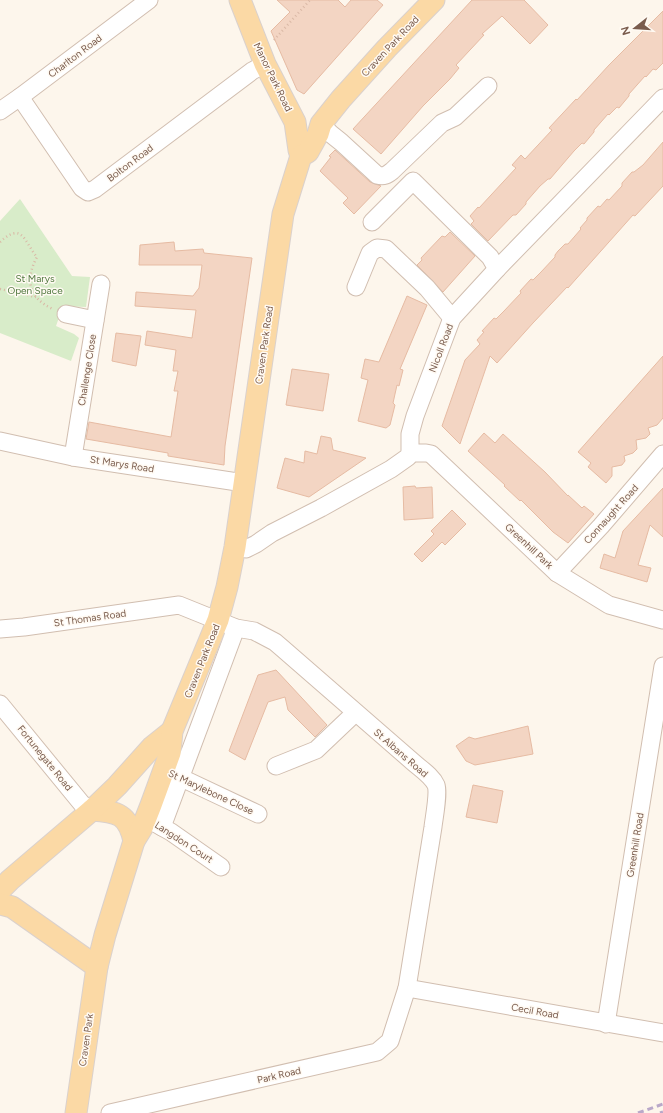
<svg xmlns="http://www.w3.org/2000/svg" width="663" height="1113" font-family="Figtree,sans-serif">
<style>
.green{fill:#d8ecc9}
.building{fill:#f3d5c3;stroke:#e6bba3}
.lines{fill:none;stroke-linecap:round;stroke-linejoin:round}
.minor-casing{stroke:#d1beb0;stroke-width:19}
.major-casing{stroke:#dad1cd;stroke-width:23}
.path{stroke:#d9b8a5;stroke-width:2.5;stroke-dasharray:1 3;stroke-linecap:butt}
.minor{stroke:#fff;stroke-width:17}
.major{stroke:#fbd9a5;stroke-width:21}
.rail{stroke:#b9a8c9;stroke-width:3;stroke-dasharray:6 4;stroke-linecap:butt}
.labels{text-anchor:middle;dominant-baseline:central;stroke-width:3;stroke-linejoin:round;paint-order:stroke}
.street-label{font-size:10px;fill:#7a5c4d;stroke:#fffaf3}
.park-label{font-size:10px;fill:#537a41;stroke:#fffaf3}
</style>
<rect width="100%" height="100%" fill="#fdf6ec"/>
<path class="green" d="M 20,199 L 72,276 L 90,277 L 86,307 L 63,306 L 56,326 L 74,334 L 79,338 L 71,361 L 0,333 L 0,221 Z"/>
<g class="building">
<path d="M 277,0 L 338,0 L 345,7 L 351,0 L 377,0 L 383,5 L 304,94 L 297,90 L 271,31 L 290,12 Z"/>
<path d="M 472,0 L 524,0 L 548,25 L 530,44 L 502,16 L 482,34 L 484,35 L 456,65 L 459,68 L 450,79 L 423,106 L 381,154 L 353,129 Z"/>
<path d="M 663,11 L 663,63 L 656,70 L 653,69 L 646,77 L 645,76 L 629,94 L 629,96 L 619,108 L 617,107 L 609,115 L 608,114 L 594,130 L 594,132 L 584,144 L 582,143 L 574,151 L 550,179 L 548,179 L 540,186 L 526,202 L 526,204 L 516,215 L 513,215 L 488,241 L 471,224 L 474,221 L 470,216 L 478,207 L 479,208 L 516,168 L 512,165 L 521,155 L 525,159 L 552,130 L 549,128 L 576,99 L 577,100 L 609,65 Z"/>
<path d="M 663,142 L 663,186 L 635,216 L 633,215 L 568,288 L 567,287 L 533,323 L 497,363 L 490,356 L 460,444 L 442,426 L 465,360 L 480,344 L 477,340 L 484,332 L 482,331 L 494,318 L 496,319 L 504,311 L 521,293 L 520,291 L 531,279 L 533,280 L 541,272 L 555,257 L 555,255 L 558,251 L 565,244 L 568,244 L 581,229 L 580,228 L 587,220 L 587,218 L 598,206 L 600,207 L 607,199 L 609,200 L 622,186 L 622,183 L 632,172 L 634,172 L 643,165 Z"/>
<path d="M 335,150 L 370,182 L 381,186 L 354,214 L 343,203 L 348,198 L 320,171 L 331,157 L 329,156 Z"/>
<path d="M 450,232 L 475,256 L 443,292 L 417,265 L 422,260 L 421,258 L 442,236 L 445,237 Z"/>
<path d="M 174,242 L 175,251 L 203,249 L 204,253 L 252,258 L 225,446 L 224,465 L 168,456 L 168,453 L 86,439 L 89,422 L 171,437 L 178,391 L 174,391 L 178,371 L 173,371 L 176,350 L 145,345 L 147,331 L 192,338 L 196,310 L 135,306 L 136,292 L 193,296 L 199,288 L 202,265 L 139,265 L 140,245 Z"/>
<path d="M 407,296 L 427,305 L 400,369 L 403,370 L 399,386 L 397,385 L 393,403 L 395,405 L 390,425 L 386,428 L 358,421 L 368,380 L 361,378 L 365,359 L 379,362 Z"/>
<path d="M 116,333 L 141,336 L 136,366 L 112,361 Z"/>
<path d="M 663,356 L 663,418 L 657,425 L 648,428 L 650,434 L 646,438 L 636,440 L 637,449 L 633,453 L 624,456 L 625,461 L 622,465 L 612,467 L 612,476 L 606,483 L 588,467 L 591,463 L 578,452 Z"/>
<path d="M 292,369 L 329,374 L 323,411 L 286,405 Z"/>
<path d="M 484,433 L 495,443 L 503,434 L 545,472 L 568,496 L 568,495 L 582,508 L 584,506 L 594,514 L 568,543 L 553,532 L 521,500 L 520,501 L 504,486 L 505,485 L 468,451 Z"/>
<path d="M 321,436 L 331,438 L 333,450 L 366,458 L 309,497 L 277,488 L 285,458 L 304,463 L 305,451 L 317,454 Z"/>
<path d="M 415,486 L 416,488 L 432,487 L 433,518 L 404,520 L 403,487 Z"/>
<path d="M 663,488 L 663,537 L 650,525 L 638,565 L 651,568 L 647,582 L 600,568 L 604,554 L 615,558 L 623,531 Z"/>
<path d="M 452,510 L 466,524 L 445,545 L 442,542 L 422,562 L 414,554 L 434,534 L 431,531 Z"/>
<path d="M 276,670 L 327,725 L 315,737 L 288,710 L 285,697 L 268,702 L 245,760 L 229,751 L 258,675 Z"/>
<path d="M 528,726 L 533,754 L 475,765 L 466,761 L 456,746 L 469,737 L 475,739 Z"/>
<path d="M 473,785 L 503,791 L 497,823 L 466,817 Z"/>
</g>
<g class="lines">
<defs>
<g id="minor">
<path d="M 20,97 L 82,188 L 88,192 L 95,189 L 252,71 L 265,64"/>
<path d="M 0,111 L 20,97 L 149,0"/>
<path d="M 321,124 L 331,134 L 341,142 L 377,175 C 384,177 387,175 392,171 L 442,123 L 455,117 L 488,86"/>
<path d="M 372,222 L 413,181 L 490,257 L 497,269"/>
<path d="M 356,287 L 370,253 L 377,248 L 386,249 L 427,288 L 452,318"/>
<path d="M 66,314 L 95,320"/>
<path d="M 0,441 L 73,457 L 244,483"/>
<path d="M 410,453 L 426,453 L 431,454 L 557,573 L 609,605 L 663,620"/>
<path d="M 73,457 L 101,284"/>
<path d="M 235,547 L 246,549 L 256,544 L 272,533 L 321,508 L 391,469 L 408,457 L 410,453 L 410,434 L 415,416 L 452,318 L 497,269 L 663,98"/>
<path d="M 557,573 L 601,526 L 663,454"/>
<path d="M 0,629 L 24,627 L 179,605 L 236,628 L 254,631 L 275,642 L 282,648 L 413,762 C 421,769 432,776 436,785 C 439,793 434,818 433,827 L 407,988 L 390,1041 L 377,1052 L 110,1113"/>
<path d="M 0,704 L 82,804 L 92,810"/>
<path d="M 276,766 L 316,750 L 355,713"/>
<path d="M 171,773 L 258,814"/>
<path d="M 153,822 L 171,832 L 221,867"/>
<path d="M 162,827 L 236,628"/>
<path d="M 407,988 L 663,1033"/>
<path d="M 606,1024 L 663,666"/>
</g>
<g id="major">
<path d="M 240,0 L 265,64 L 295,122 L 299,150 L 301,156"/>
<path d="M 92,810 C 118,812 128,814 134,841"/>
<path d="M 0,890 L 10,880 L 92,810 L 117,786 L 152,747 L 172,731"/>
<path d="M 0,904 L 12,907 L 97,967"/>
<path d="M 76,1113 L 97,967 L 105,935 L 134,841 L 142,828 L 151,805 L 170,753 L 172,731 L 218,620 L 227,587 L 235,547 L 283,214 L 301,156 L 308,152 L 318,134 L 321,124 L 341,99 L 387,48 L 434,0"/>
</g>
</defs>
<use href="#minor" class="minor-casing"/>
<use href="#major" class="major-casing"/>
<g class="path">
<path d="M 274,40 L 310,0"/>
<path d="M 0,242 C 23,221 24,242 37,257 C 25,279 28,298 53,309"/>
<path d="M 0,289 L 36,297"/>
</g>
<use href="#minor" class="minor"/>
<use href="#major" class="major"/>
<g class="rail">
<path d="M 638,1113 L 663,1104"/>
<path d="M 660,1113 L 663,1112"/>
</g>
</g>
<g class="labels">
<g class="street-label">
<text transform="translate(390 46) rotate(-47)">Craven Park Road</text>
<text transform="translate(75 56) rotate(-37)">Charlton Road</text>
<text transform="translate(273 77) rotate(64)">Manor Park Road</text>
<text transform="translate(130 163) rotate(-37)">Bolton Road</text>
<text transform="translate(264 345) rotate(-82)">Craven Park Road</text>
<text transform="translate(441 348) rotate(-69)">Nicoll Road</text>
<text transform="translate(87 370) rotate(-81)">Challenge Close</text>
<text transform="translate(122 464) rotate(9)">St Marys Road</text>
<text transform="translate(611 514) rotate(-48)">Connaught Road</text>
<text transform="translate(529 546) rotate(43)">Greenhill Park</text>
<text transform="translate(90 618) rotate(-8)">St Thomas Road</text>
<text transform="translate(202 661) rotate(-68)">Craven Park Road</text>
<text transform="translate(401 753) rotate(41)">St Albans Road</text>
<text transform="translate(45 758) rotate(51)">Fortunegate Road</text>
<text transform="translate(211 792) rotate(25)">St Marylebone Close</text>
<text transform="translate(184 842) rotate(33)">Langdon Court</text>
<text transform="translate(635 845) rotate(-81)">Greenhill Road</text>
<text transform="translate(535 1011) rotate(10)">Cecil Road</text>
<text transform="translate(86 1040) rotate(-82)">Craven Park</text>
<text transform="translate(279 1075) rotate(-13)">Park Road</text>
</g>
<g class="park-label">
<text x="35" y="278">St Marys<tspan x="35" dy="12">Open Space</tspan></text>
</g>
</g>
<g transform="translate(635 28) rotate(253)" stroke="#fffaf3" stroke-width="3" paint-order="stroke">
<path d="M0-3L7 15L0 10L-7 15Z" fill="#7a5c4d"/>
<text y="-6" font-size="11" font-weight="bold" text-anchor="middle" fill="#7a5c4d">N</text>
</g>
</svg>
